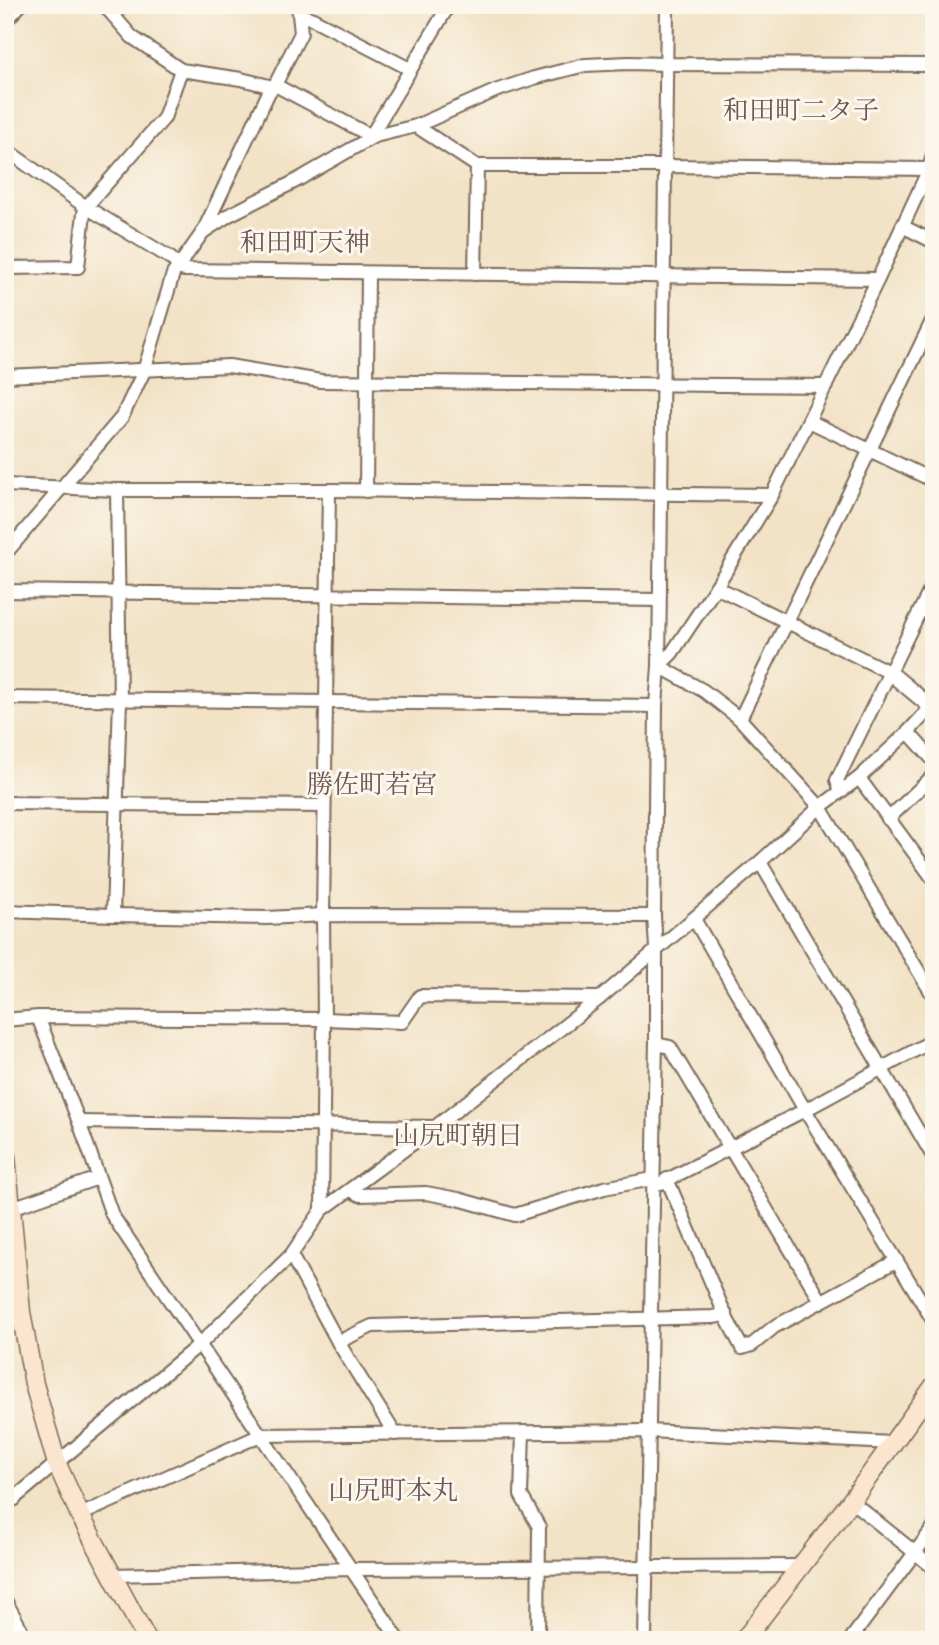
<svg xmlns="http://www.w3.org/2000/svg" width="939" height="1645" font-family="Cardo,'Noto Serif JP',serif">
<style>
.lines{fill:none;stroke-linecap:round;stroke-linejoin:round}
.minor-casing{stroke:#7b6a59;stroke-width:16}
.tertiary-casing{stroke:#7b6a59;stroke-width:18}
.secondary-casing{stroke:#7b6a59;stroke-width:21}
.minor{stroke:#fff;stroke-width:12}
.tertiary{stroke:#fff;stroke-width:14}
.secondary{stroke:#fce5cf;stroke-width:18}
.labels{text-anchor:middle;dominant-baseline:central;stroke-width:6;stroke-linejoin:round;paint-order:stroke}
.quarter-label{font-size:26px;fill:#6e5454;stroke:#fbf7ec}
</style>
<rect width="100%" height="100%" fill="#fbf7ec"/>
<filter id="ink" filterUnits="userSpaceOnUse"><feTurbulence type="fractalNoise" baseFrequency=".0143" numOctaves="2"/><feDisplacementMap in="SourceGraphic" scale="14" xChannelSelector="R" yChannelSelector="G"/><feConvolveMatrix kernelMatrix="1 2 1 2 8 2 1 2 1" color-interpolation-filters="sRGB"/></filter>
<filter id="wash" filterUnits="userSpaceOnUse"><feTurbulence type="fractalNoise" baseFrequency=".00686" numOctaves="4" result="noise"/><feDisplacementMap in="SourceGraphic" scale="28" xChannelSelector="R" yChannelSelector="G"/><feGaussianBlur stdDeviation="1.57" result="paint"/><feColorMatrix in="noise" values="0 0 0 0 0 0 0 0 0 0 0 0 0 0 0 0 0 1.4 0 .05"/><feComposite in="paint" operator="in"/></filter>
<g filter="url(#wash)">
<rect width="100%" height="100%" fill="#f2e2c6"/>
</g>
<g filter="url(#ink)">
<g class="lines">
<defs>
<g id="minor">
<path d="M 104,5 L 132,37 L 181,70 L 241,79 L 273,87"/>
<path d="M 300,15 L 313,19 L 410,69"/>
<path d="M 275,85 L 371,136"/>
<path d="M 416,126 L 477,166 L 664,166 L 929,169"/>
<path d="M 369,139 L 449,5"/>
<path d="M 5,149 L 86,207 L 169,257 L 184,270 L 878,279"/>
<path d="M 902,226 L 934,242"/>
<path d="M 203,232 L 269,92 L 275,85 L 301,33 L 298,5"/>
<path d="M 5,268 L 78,267 L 84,213 L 86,207 L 164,118 L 181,70"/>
<path d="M 475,274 L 477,166"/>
<path d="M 5,376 L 229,366 L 321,381 L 826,386"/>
<path d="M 809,421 L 934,481"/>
<path d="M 5,485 L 117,490 L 329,490 L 772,495"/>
<path d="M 366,491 L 368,273"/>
<path d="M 5,554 L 122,417 L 144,371 L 173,274 L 203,232 L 229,215 L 294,182 L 369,139 L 375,136 L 416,126 L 495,91 L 534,78 L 585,65 L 629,63 L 665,64 L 934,65"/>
<path d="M 716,587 L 889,672"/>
<path d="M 5,591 L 659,600"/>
<path d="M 659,666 L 672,653 L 716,587 L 772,495 L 878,279 L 929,169 L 934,152"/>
<path d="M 659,666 L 704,691 L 740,719 L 820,807 L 934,997"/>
<path d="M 5,698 L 656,706"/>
<path d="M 740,719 L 934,317"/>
<path d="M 908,732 L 934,761"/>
<path d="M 859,778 L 934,880"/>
<path d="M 841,791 L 837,780 L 934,582"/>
<path d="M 5,803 L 324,806"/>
<path d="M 888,819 L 934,775"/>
<path d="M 760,862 L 934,1158"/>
<path d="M 5,911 L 113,915 L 267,918 L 323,915 L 654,916"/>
<path d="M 113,915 L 120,699 L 117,490"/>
<path d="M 694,919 L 805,1110 L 934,1322"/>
<path d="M 38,1017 L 79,1122 L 112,1215 L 399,1640"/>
<path d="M 5,1020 L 38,1017 L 324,1019 L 402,1022 L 420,996 L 600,998"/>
<path d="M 656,1044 L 670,1047 L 821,1301"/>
<path d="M 79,1122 L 435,1127"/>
<path d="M 667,1179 L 727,1319 L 742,1348 L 752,1345 L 774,1327 L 896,1261"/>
<path d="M 661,1183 L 805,1110 L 934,1040"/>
<path d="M 350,1190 L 360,1195 L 426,1193 L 458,1199 L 515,1215 L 604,1188 L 653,1179"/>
<path d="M 6,1210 L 98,1178"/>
<path d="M 322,1210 L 324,1019 L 323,915 L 329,490"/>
<path d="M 291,1255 L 338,1342 L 395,1434"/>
<path d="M 338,1342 L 372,1326 L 713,1317 L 726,1315"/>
<path d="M 523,1432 L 521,1495 L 539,1527 L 538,1640"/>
<path d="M 5,1484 L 15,1499"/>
<path d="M 851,1501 L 934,1568"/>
<path d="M 5,1506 L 200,1344 L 291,1255 L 322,1210 L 435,1127 L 600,998 L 760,862 L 820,807 L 859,778 L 908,732 L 934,704"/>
<path d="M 80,1515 L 261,1435 L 648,1431 L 893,1443"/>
<path d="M 112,1575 L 353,1569 L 800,1566"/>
<path d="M 5,1600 L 27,1640"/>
<path d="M 645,1640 L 656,1040 L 656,948 L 654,916 L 656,706 L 659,666 L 667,5"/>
<path d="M 850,1640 L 934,1527"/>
</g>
<g id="tertiary">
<path d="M 5,20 L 19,5"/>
<path d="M 889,672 L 931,707"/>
</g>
<g id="secondary">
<path d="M 5,1146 L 21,1312 L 34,1384 L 57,1464 L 80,1515 L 147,1640"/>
<path d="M 744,1640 L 851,1501 L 934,1386"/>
</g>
</defs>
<use href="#minor" class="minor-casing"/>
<use href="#tertiary" class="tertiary-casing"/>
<use href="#secondary" class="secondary-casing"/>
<use href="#minor" class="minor"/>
<use href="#tertiary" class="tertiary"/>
<use href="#secondary" class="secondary"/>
</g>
</g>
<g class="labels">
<g class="quarter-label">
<text x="801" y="110">和田町二タ子</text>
<text x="305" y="242">和田町天神</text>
<text x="372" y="784">勝佐町若宮</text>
<text x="458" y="1135">山尻町朝日</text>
<text x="393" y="1490">山尻町本丸</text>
</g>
</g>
<rect width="939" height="1645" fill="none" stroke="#fbf7ec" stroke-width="28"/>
</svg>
